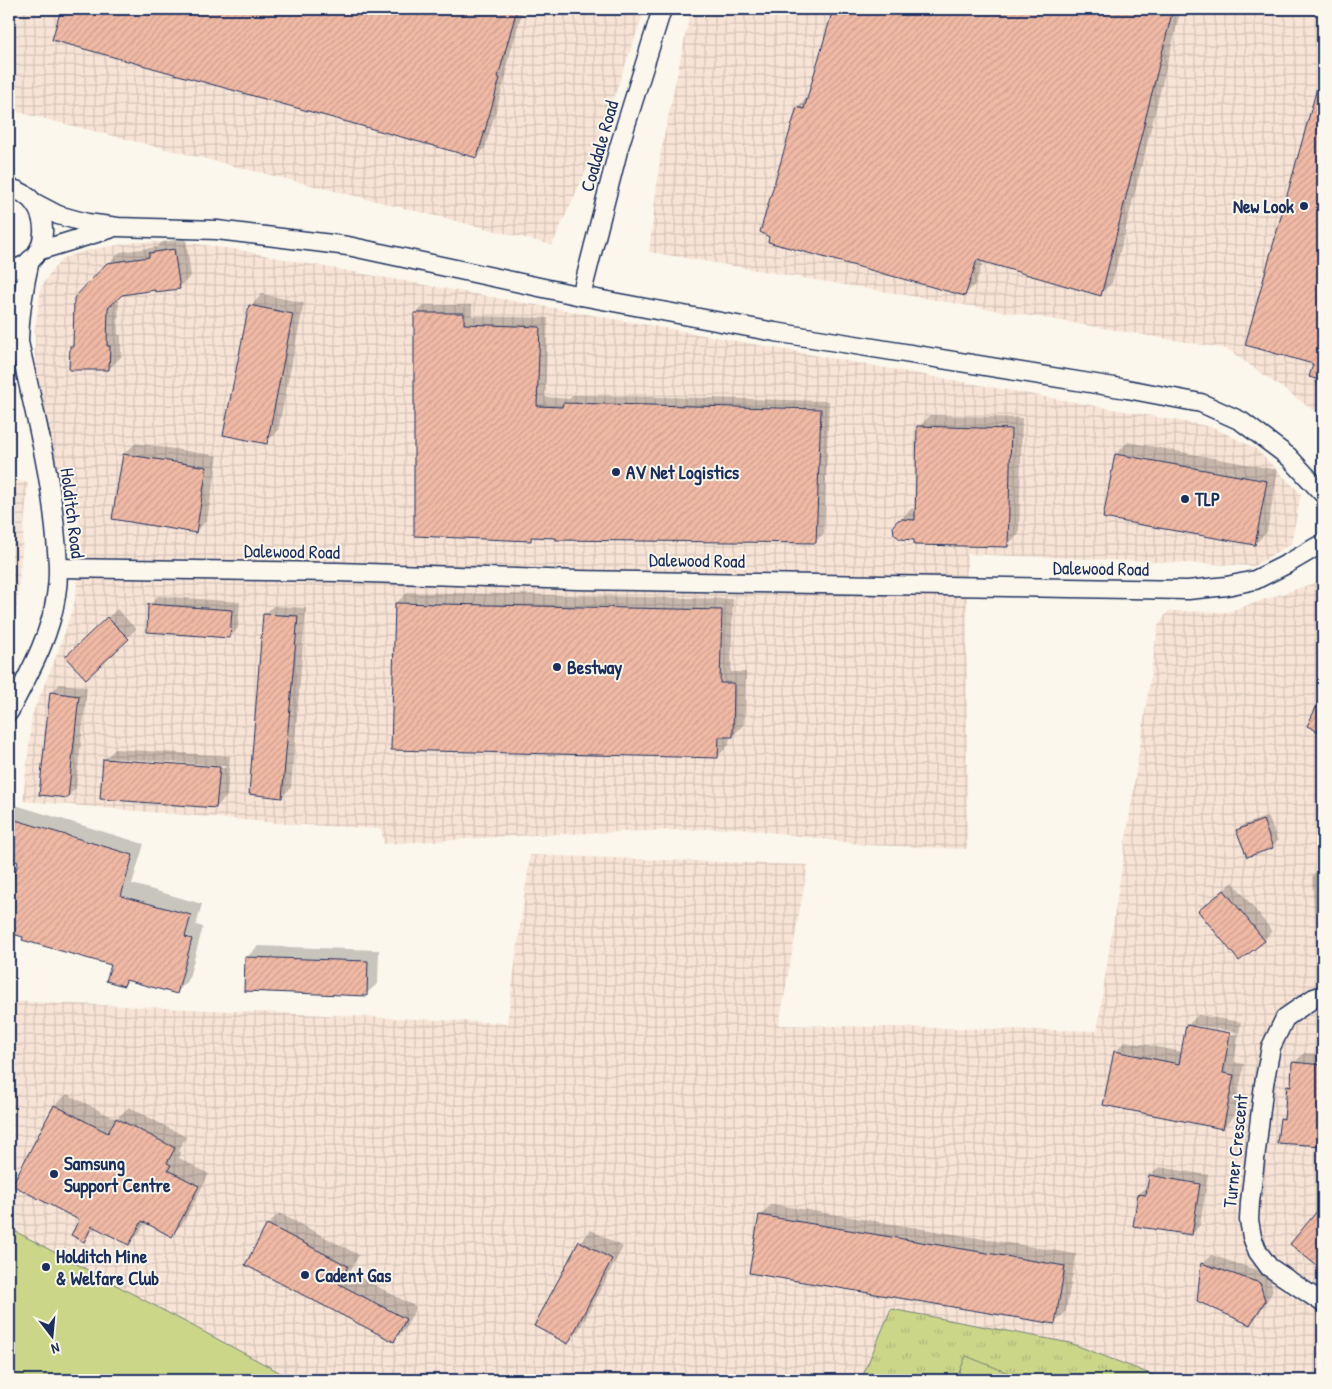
<svg xmlns="http://www.w3.org/2000/svg" width="1332" height="1389" font-family="'Patrick Hand',sans-serif">
<style>
.industrial{fill:url(#industrial-grid)}
.grass{fill:url(#grass-tufts);stroke:#738274}
.pitch{fill:#cbd689;stroke:#738274}
.shadow{fill:#0003;fill-rule:evenodd}
.building{fill:url(#building-hatch);stroke:#1b2f5e}
.lines{fill:none;stroke-linecap:round;stroke-linejoin:round}
.street-casing{stroke:#1b2f5e;stroke-width:21}
.street{stroke:#fbf7ec;stroke-width:18}
.poi-dot{fill:#1b2f5e;stroke:#fbf7ec;stroke-width:2}
.labels{text-anchor:middle;dominant-baseline:central;stroke-width:4;stroke-linejoin:round;paint-order:stroke}
.street-label{font-size:19px;fill:#1b2f5e;stroke:#fbf7ec}
.poi-label{font-size:19px;font-weight:bold;fill:#1b2f5e;stroke:#fbf7ec;text-anchor:start}
</style>
<defs>
<pattern id="industrial-grid" width="8" height="8" patternUnits="userSpaceOnUse" patternTransform="scale(1.25)"><rect width="8" height="8" fill="#f8e4d6"/><path d="M0 4h8M4 0v8" fill="none" stroke="#d4c4ba"/></pattern>
<pattern id="grass-tufts" width="24" height="20" patternUnits="userSpaceOnUse" patternTransform="scale(1.25)"><rect width="24" height="20" fill="#cbd689"/><path d="M3 7l-1-3M5 7V3M7 7l1-3M15 17l-1-3M17 17v-4M19 17l1-3" fill="none" stroke="#aeb879"/></pattern>
<pattern id="building-hatch" width="6" height="6" patternUnits="userSpaceOnUse" patternTransform="scale(1.25)"><rect width="6" height="6" fill="#f0b9a4"/><path d="M-1 1l2-2M0 6l6-6M5 7l2-2" fill="none" stroke="#cd9f90"/></pattern>
</defs>
<rect width="100%" height="100%" fill="#fbf7ec"/>
<filter id="ink" filterUnits="userSpaceOnUse"><feTurbulence type="fractalNoise" baseFrequency=".02" numOctaves="2"/><feDisplacementMap in="SourceGraphic" scale="10" xChannelSelector="R" yChannelSelector="G"/><feConvolveMatrix kernelMatrix="1 2 1 2 8 2 1 2 1" color-interpolation-filters="sRGB"/></filter>
<g filter="url(#ink)">
<g class="industrial">
<path d="M 9,9 L 645,9 L 595,151 L 552,245 L 9,110 Z"/>
<path d="M 691,9 L 1323,9 L 1323,417 L 1227,349 L 649,252 L 661,150 Z"/>
<path d="M 137,242 L 183,242 L 240,250 L 304,263 L 1213,427 L 1256,449 L 1301,494 L 1291,544 L 1254,566 L 967,554 L 967,849 L 866,845 L 740,828 L 534,835 L 384,844 L 381,829 L 287,824 L 23,801 L 32,715 L 59,649 L 75,601 L 82,530 L 57,470 L 38,378 L 35,355 L 35,329 L 41,288 L 50,273 L 63,258 L 88,250 Z"/>
<path d="M 9,479 L 28,483 L 16,615 L 9,632 Z"/>
<path d="M 1323,580 L 1323,1380 L 1166,1380 L 1070,1343 L 892,1309 L 861,1380 L 294,1380 L 9,1228 L 9,1001 L 507,1023 L 530,855 L 808,865 L 779,1025 L 1097,1031 L 1158,626 L 1168,611 L 1227,612 Z"/>
</g>
<path class="grass" d="M 891,1309 L 1070,1343 L 1166,1380 L 861,1380 Z"/>
<g class="pitch">
<path d="M 9,1228 L 294,1380 L 9,1380 Z"/>
<path d="M 966,1356 L 1026,1380 L 956,1380 Z"/>
</g>
<g class="shadow">
<path d="M 63,9 L 523,9 L 506,68 L 508,69 L 485,148 L 477,157 L 54,39 Z"/>
<path d="M 538,9 L 549,9 L 546,11 Z"/>
<path d="M 834,9 L 1181,9 L 1112,283 L 1100,294 L 983,261 L 976,283 L 965,295 L 798,107 L 809,96 Z"/>
<path d="M 1323,72 L 1323,385 L 1315,383 L 1316,378 L 1314,363 L 1247,344 Z"/>
<path d="M 186,238 L 191,276 L 179,287 L 156,288 L 119,296 L 118,335 L 121,335 L 121,357 L 109,369 L 71,347 L 74,344 L 75,299 L 120,252 L 157,247 L 162,242 Z"/>
<path d="M 262,294 L 304,303 L 278,431 L 266,443 L 251,306 Z"/>
<path d="M 424,305 L 472,305 L 472,316 L 548,318 L 545,397 L 569,399 L 573,395 L 829,401 L 824,533 L 815,542 L 534,536 L 530,539 L 415,314 Z"/>
<path d="M 930,415 L 1022,418 L 1019,534 L 1007,545 L 916,538 L 899,521 L 911,509 L 916,508 L 919,427 Z"/>
<path d="M 1128,442 L 1278,470 L 1267,532 L 1255,544 L 1116,454 Z"/>
<path d="M 136,443 L 218,456 L 207,520 L 196,531 L 124,454 Z"/>
<path d="M 408,592 L 733,599 L 731,672 L 746,672 L 744,724 L 733,736 L 730,736 L 729,745 L 718,756 L 396,603 Z"/>
<path d="M 158,596 L 240,602 L 238,628 L 230,637 L 150,605 Z"/>
<path d="M 273,606 L 306,608 L 291,788 L 282,796 L 264,615 Z"/>
<path d="M 117,609 L 136,629 L 86,678 L 67,657 Z"/>
<path d="M 60,684 L 87,687 L 76,788 L 67,797 L 51,693 Z"/>
<path d="M 115,749 L 230,756 L 227,796 L 216,807 L 104,760 ZM 113,758 L 226,766 L 226,768 L 113,761 Z"/>
<path d="M 12,804 L 144,844 L 132,884 L 202,904 L 196,925 L 203,927 L 188,981 L 176,993 L 130,979 L 124,985 L 113,964 L 9,932 L 11,917 L 9,917 L 9,900 L 20,861 L 9,858 L 9,808 Z"/>
<path d="M 1268,816 L 1278,841 L 1272,846 L 1238,830 L 1243,825 Z"/>
<path d="M 1321,868 L 1323,868 L 1323,912 L 1314,913 L 1312,877 Z"/>
<path d="M 1233,882 L 1272,931 L 1264,940 L 1200,911 Z"/>
<path d="M 258,946 L 379,950 L 378,983 L 366,994 L 246,958 Z"/>
<path d="M 1198,1015 L 1241,1022 L 1234,1062 L 1244,1064 L 1234,1116 L 1223,1128 L 1115,1052 L 1126,1041 L 1183,1052 L 1187,1026 ZM 1194,1025 L 1237,1032 L 1236,1035 L 1194,1028 Z"/>
<path d="M 1304,1053 L 1323,1054 L 1323,1145 L 1300,1144 L 1281,1119 L 1286,1113 L 1288,1086 L 1292,1082 L 1294,1063 Z"/>
<path d="M 67,1094 L 116,1119 L 129,1107 L 186,1137 L 178,1151 L 181,1153 L 179,1158 L 209,1174 L 183,1223 L 172,1235 L 146,1221 L 140,1232 L 129,1244 L 96,1227 L 83,1240 L 81,1219 L 14,1184 L 55,1105 Z"/>
<path d="M 1159,1167 L 1208,1175 L 1200,1225 L 1192,1234 L 1139,1194 L 1148,1185 L 1150,1176 Z"/>
<path d="M 771,1204 L 1076,1254 L 1066,1311 L 1055,1323 L 760,1216 Z"/>
<path d="M 1323,1206 L 1323,1270 L 1292,1244 Z"/>
<path d="M 279,1213 L 359,1255 L 350,1272 L 416,1307 L 405,1329 L 393,1341 L 268,1225 Z"/>
<path d="M 591,1230 L 623,1247 L 579,1330 L 568,1342 L 580,1242 Z"/>
<path d="M 1211,1255 L 1269,1274 L 1273,1291 L 1259,1314 L 1250,1323 L 1199,1300 L 1203,1263 Z"/>
</g>
<g class="building">
<path d="M 61,9 L 517,9 L 498,77 L 500,78 L 477,158 L 52,40 Z"/>
<path d="M 833,9 L 1173,9 L 1101,296 L 977,260 L 965,296 L 768,242 L 769,237 L 760,232 L 797,107 L 804,109 Z"/>
<path d="M 1319,81 L 1323,82 L 1323,381 L 1309,377 L 1313,364 L 1245,345 Z"/>
<path d="M 174,249 L 180,289 L 155,292 L 155,290 L 122,295 L 108,308 L 107,346 L 110,346 L 109,370 L 69,370 L 70,346 L 73,346 L 74,298 L 107,263 L 149,257 L 149,253 Z"/>
<path d="M 249,305 L 293,314 L 267,444 L 223,435 Z"/>
<path d="M 414,313 L 464,313 L 464,324 L 540,327 L 537,406 L 562,407 L 563,403 L 821,409 L 816,543 L 556,540 L 556,538 L 531,537 L 531,541 L 414,536 Z"/>
<path d="M 917,426 L 1011,429 L 1008,547 L 914,545 L 914,540 L 900,539 L 894,534 L 893,526 L 898,520 L 902,519 L 915,520 Z"/>
<path d="M 123,454 L 207,467 L 196,533 L 112,519 Z"/>
<path d="M 1115,454 L 1267,481 L 1255,545 L 1103,518 Z"/>
<path d="M 395,603 L 722,610 L 720,683 L 734,683 L 733,737 L 719,737 L 718,758 L 391,750 Z"/>
<path d="M 148,604 L 232,610 L 230,638 L 147,632 Z"/>
<path d="M 263,614 L 298,616 L 282,798 L 249,794 Z"/>
<path d="M 107,617 L 129,639 L 86,679 L 65,657 Z"/>
<path d="M 50,692 L 79,696 L 68,798 L 39,795 Z"/>
<path d="M 1323,693 L 1323,734 L 1307,726 Z"/>
<path d="M 103,759 L 220,767 L 216,808 L 100,799 Z"/>
<path d="M 9,818 L 133,855 L 121,896 L 191,915 L 185,937 L 192,939 L 177,994 L 126,980 L 124,986 L 106,981 L 111,965 L 22,940 L 23,937 L 9,933 L 9,896 L 18,862 L 9,859 Z"/>
<path d="M 1263,820 L 1273,848 L 1247,857 L 1236,830 Z"/>
<path d="M 1224,890 L 1265,941 L 1239,961 L 1198,911 Z"/>
<path d="M 245,957 L 368,961 L 367,996 L 244,991 Z"/>
<path d="M 1186,1025 L 1230,1033 L 1223,1073 L 1234,1075 L 1223,1129 L 1103,1105 L 1114,1051 L 1179,1064 Z"/>
<path d="M 1292,1062 L 1323,1065 L 1323,1146 L 1277,1143 L 1280,1118 L 1284,1119 L 1287,1085 L 1291,1086 Z"/>
<path d="M 54,1105 L 108,1133 L 116,1118 L 175,1148 L 167,1163 L 171,1165 L 168,1170 L 199,1186 L 172,1237 L 142,1221 L 129,1245 L 92,1226 L 84,1242 L 71,1235 L 79,1220 L 12,1185 Z"/>
<path d="M 1149,1175 L 1200,1184 L 1192,1235 L 1133,1226 L 1138,1194 L 1146,1195 Z"/>
<path d="M 1323,1204 L 1323,1271 L 1290,1244 Z"/>
<path d="M 759,1215 L 1065,1266 L 1055,1324 L 749,1273 Z"/>
<path d="M 267,1224 L 348,1266 L 339,1284 L 406,1319 L 394,1342 L 245,1265 Z"/>
<path d="M 579,1241 L 612,1259 L 568,1344 L 534,1326 Z"/>
<path d="M 1201,1263 L 1260,1283 L 1265,1301 L 1250,1325 L 1197,1301 Z"/>
</g>
<g class="lines">
<defs>
<g id="street">
<path d="M 9,188 C 54,197 55,264 9,270"/>
<path d="M 35,203 L 58,215 L 87,223 L 118,227 L 217,230 L 348,246 L 581,296 L 775,332 L 1127,389 L 1201,403 L 1241,421 L 1289,457 L 1323,494"/>
<path d="M 38,251 L 110,229"/>
<path d="M 581,296 L 619,147 L 662,9"/>
<path d="M 9,320 L 19,342 C 32,403 49,465 55,528 C 57,551 60,573 56,596 C 50,638 28,675 9,712"/>
<path d="M 19,339 C 20,312 24,286 30,260"/>
<path d="M 59,568 L 338,572 L 577,580 L 1188,590 L 1227,586 L 1255,580 L 1287,564 L 1323,543"/>
<path d="M 1323,995 L 1314,998 L 1285,1018 L 1271,1047 L 1264,1084 L 1250,1202 L 1249,1220 L 1252,1237 L 1258,1252 L 1269,1267 L 1323,1303"/>
</g>
</defs>
<use href="#street" class="street-casing"/>
<use href="#street" class="street"/>
</g>
</g>
<g class="poi-dot">
<circle cx="1304" cy="206" r="5"/>
<circle cx="616" cy="472" r="5"/>
<circle cx="1185" cy="499" r="5"/>
<circle cx="557" cy="667" r="5"/>
<circle cx="54" cy="1174" r="5"/>
<circle cx="46" cy="1267" r="5"/>
<circle cx="305" cy="1275" r="5"/>
</g>
<g class="labels">
<g class="street-label">
<text transform="translate(599 146) rotate(-74)">Coaldale Road</text>
<text transform="translate(73 513) rotate(83)">Holditch Road</text>
<text transform="translate(292 551) rotate(1)">Dalewood Road</text>
<text transform="translate(697 560) rotate(1)">Dalewood Road</text>
<text transform="translate(1101 568) rotate(1)">Dalewood Road</text>
<text transform="translate(1235 1151) rotate(-84)">Turner Crescent</text>
</g>
<g class="poi-label">
<text x="1294" y="206" text-anchor="end">New Look</text>
<text x="626" y="472">AV Net Logistics</text>
<text x="1195" y="499">TLP</text>
<text x="567" y="667">Bestway</text>
<text x="64" y="1163">Samsung<tspan x="64" dy="22">Support Centre</tspan></text>
<text x="56" y="1256">Holditch Mine<tspan x="56" dy="22">&amp; Welfare Club</tspan></text>
<text x="315" y="1275">Cadent Gas</text>
</g>
</g>
<rect width="1332" height="1389" fill="none" stroke="#fbf7ec" stroke-width="30"/>
<rect x="15" y="15" width="1302" height="1359" fill="none" stroke="#1b2f5e" stroke-width="2" filter="url(#ink)"/>
<g transform="translate(52 1336) rotate(164)" stroke="#fbf7ec" stroke-width="4" paint-order="stroke">
<path d="M0-4L9 19L0 12L-9 19Z" fill="#1b2f5e"/>
<text y="-8" font-size="14" font-weight="bold" text-anchor="middle" fill="#1b2f5e">N</text>
</g>
</svg>
